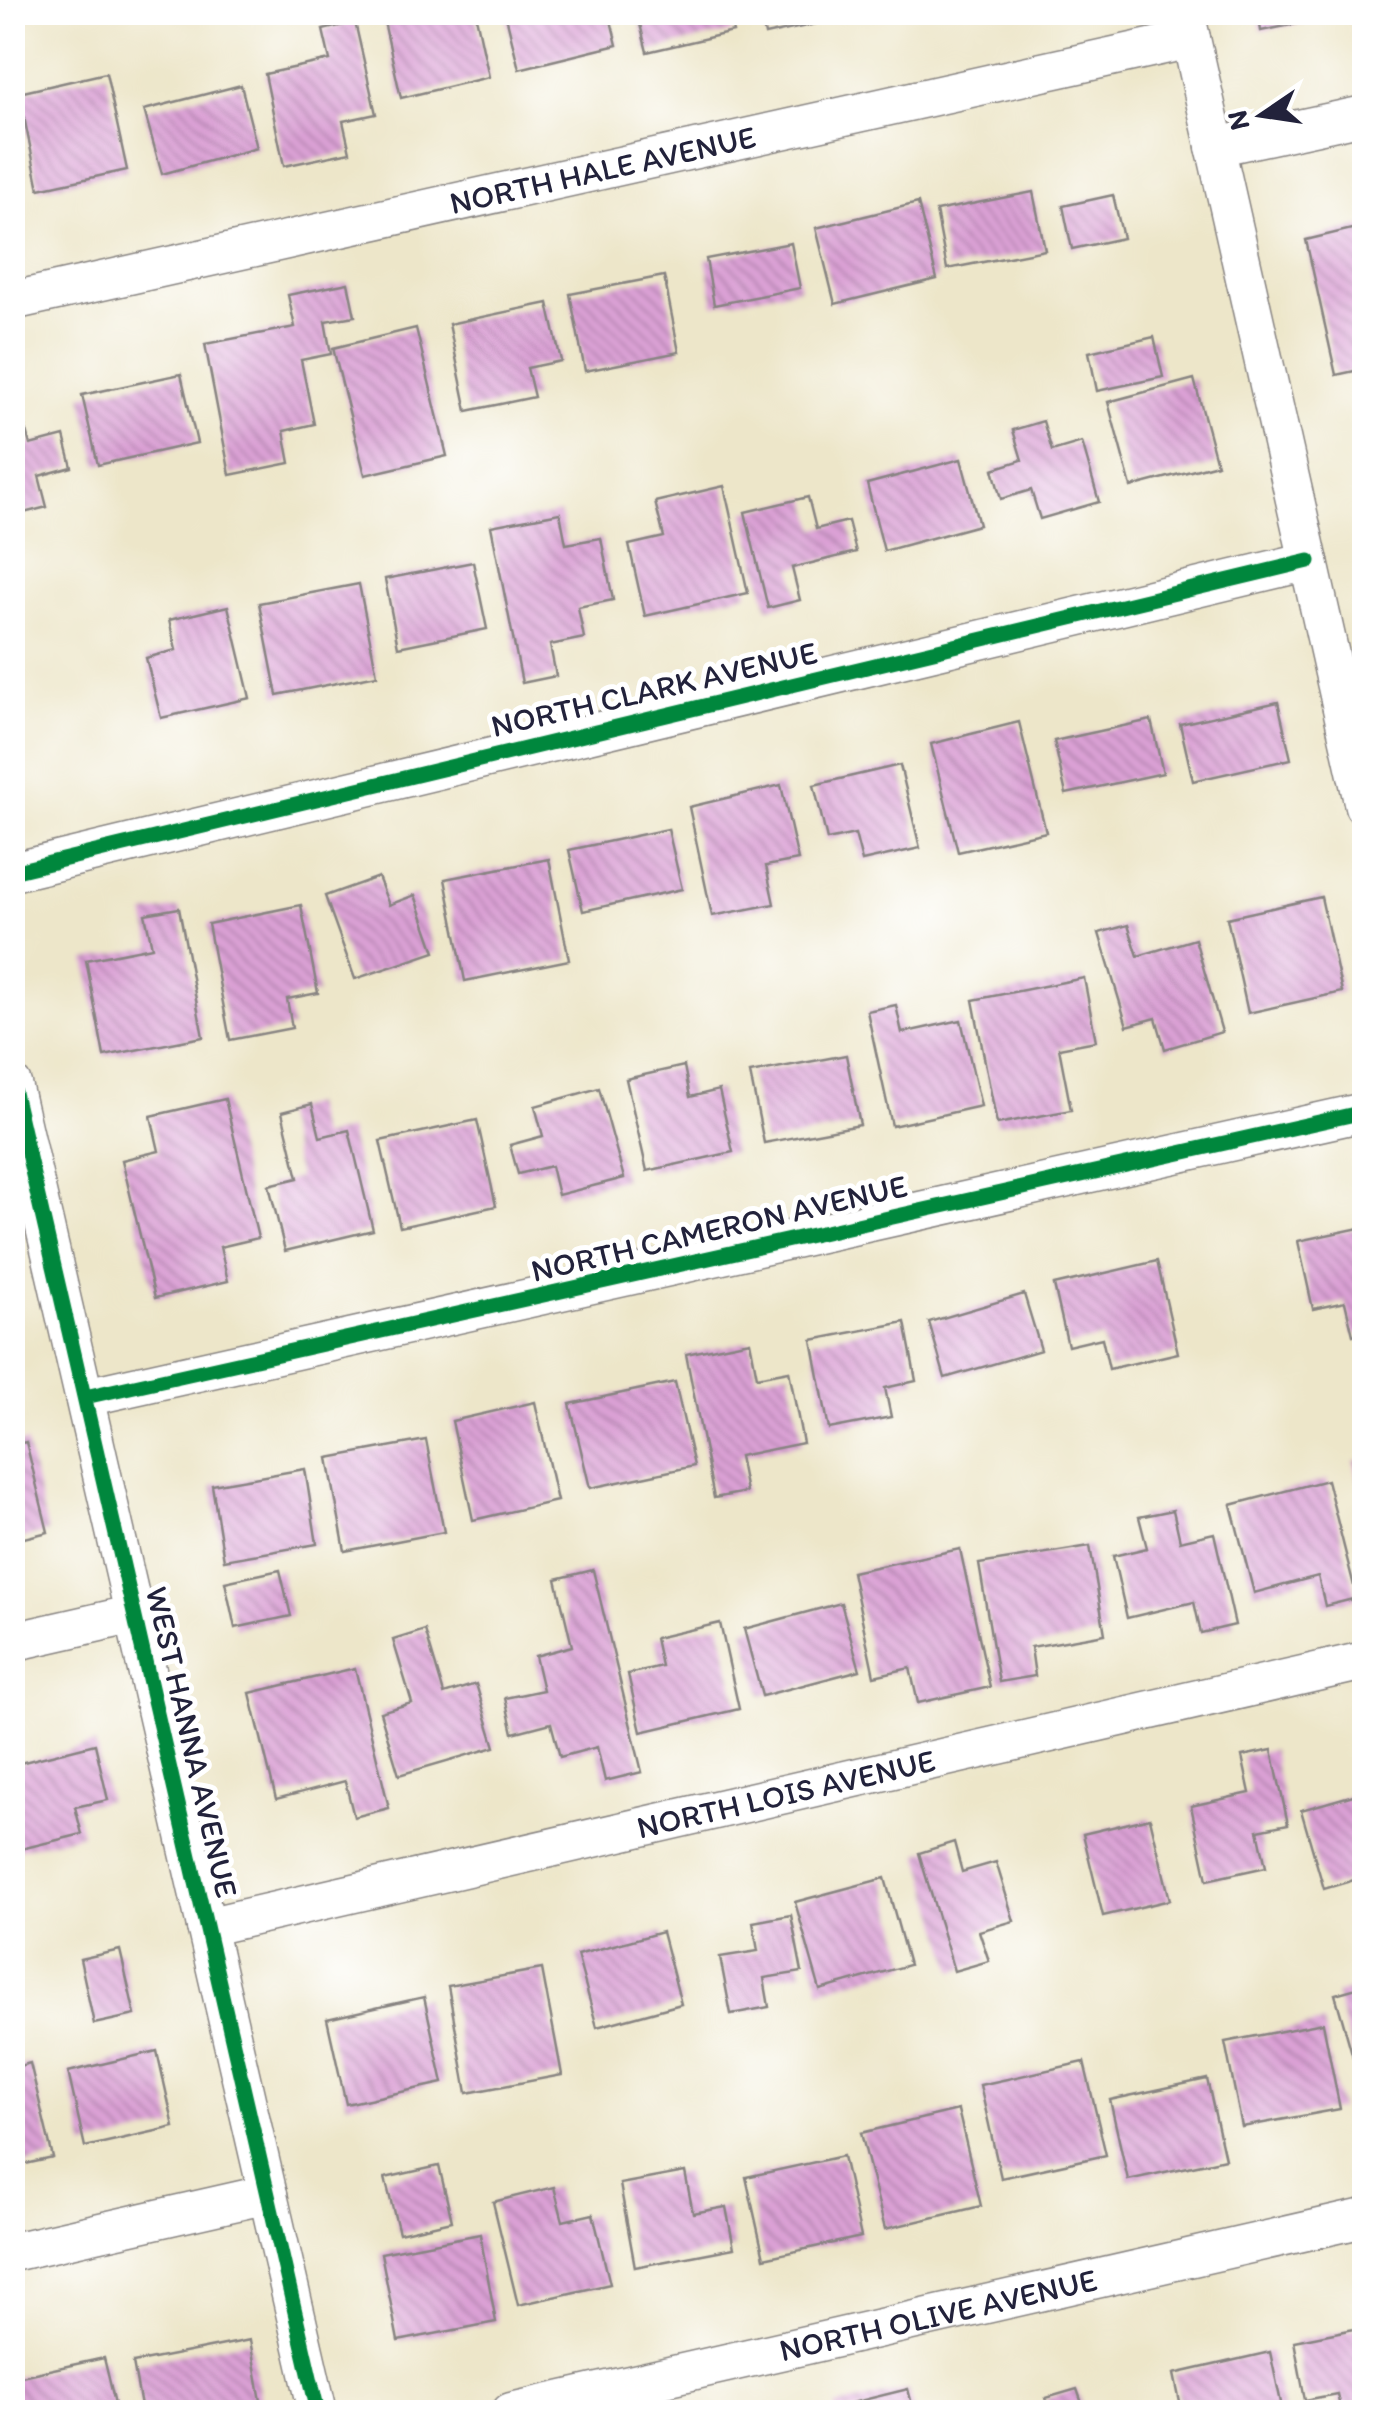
<svg xmlns="http://www.w3.org/2000/svg" width="1377" height="2425" font-family="Itim,sans-serif">
<style>
.building{fill:url(#building-back-hatch)}
.lines{fill:none;stroke-linecap:round;stroke-linejoin:round}
.street-casing{stroke:#888482;stroke-width:41}
.street{stroke:#fff;stroke-width:38}
.cycleway-casing{stroke:#fff;stroke-width:21}
.cycleway{stroke:#00873e;stroke-width:15}
.labels{text-anchor:middle;dominant-baseline:central;stroke-width:10;stroke-linejoin:round;paint-order:stroke}
.street-label{font-size:32px;fill:#22223b;stroke:#fff}
</style>
<defs>
<pattern id="building-back-hatch" width="6" height="6" patternUnits="userSpaceOnUse" patternTransform="scale(2.5)"><rect width="6" height="6" fill="#dba1d5"/><path d="M-1 5l2 2M0 0l6 6M5-1l2 2" fill="none" stroke="#b183ae"/></pattern>
</defs>
<rect width="100%" height="100%" fill="#fff"/>
<filter id="ink" filterUnits="userSpaceOnUse"><feTurbulence type="fractalNoise" baseFrequency=".01" numOctaves="2"/><feDisplacementMap in="SourceGraphic" scale="20" xChannelSelector="R" yChannelSelector="G"/><feConvolveMatrix kernelMatrix="1 2 1 2 8 2 1 2 1" color-interpolation-filters="sRGB"/></filter>
<filter id="wash" filterUnits="userSpaceOnUse"><feTurbulence type="fractalNoise" baseFrequency=".0048" numOctaves="4" result="noise"/><feDisplacementMap in="SourceGraphic" scale="40" xChannelSelector="R" yChannelSelector="G"/><feGaussianBlur stdDeviation="2.25" result="paint"/><feColorMatrix in="noise" values="0 0 0 0 0 0 0 0 0 0 0 0 0 0 0 0 0 1.4 0 .05"/><feComposite in="paint" operator="in"/></filter>
<g filter="url(#wash)">
<rect width="100%" height="100%" fill="#ede6c9"/>
<g id="blocks">
<g class="building">
<path d="M 405,12 L 475,12 L 489,77 L 401,98 L 383,17 Z"/>
<path d="M 505,12 L 609,12 L 617,45 L 519,69 Z"/>
<path d="M 637,12 L 729,12 L 733,32 L 647,52 Z"/>
<path d="M 760,12 L 862,12 L 862,14 L 765,35 Z"/>
<path d="M 1258,12 L 1335,12 L 1336,16 L 1261,31 Z"/>
<path d="M 355,22 L 376,114 L 343,121 L 350,152 L 284,166 L 265,74 L 330,60 L 323,30 Z"/>
<path d="M 106,73 L 127,170 L 39,189 L 19,93 Z"/>
<path d="M 241,85 L 257,148 L 162,174 L 144,110 Z"/>
<path d="M 1033,192 L 1045,250 L 947,269 L 936,211 Z"/>
<path d="M 1113,195 L 1123,238 L 1072,249 L 1063,206 Z"/>
<path d="M 918,203 L 937,279 L 835,304 L 816,228 Z"/>
<path d="M 1364,226 L 1364,369 L 1336,375 L 1306,240 Z"/>
<path d="M 791,243 L 800,288 L 714,305 L 706,259 Z"/>
<path d="M 664,276 L 679,352 L 585,371 L 570,294 Z"/>
<path d="M 348,283 L 355,316 L 325,321 L 331,354 L 301,360 L 314,424 L 284,431 L 290,463 L 230,475 L 205,344 L 295,327 L 288,295 Z"/>
<path d="M 548,303 L 561,361 L 527,368 L 534,397 L 467,411 L 449,324 Z"/>
<path d="M 416,328 L 447,456 L 365,475 L 333,348 Z"/>
<path d="M 1154,337 L 1163,377 L 1097,391 L 1089,352 Z"/>
<path d="M 181,374 L 197,443 L 98,465 L 82,395 Z"/>
<path d="M 1194,379 L 1217,464 L 1131,487 L 1108,402 Z"/>
<path d="M 22,415 L 30,445 L 64,436 L 72,467 L 39,476 L 47,507 L 12,516 L 12,417 Z"/>
<path d="M 1043,421 L 1052,451 L 1082,442 L 1099,502 L 1040,519 L 1031,490 L 1001,499 L 993,469 L 1022,460 L 1013,430 Z"/>
<path d="M 961,459 L 979,525 L 884,551 L 867,484 Z"/>
<path d="M 724,486 L 748,593 L 645,616 L 629,545 L 664,537 L 655,502 Z"/>
<path d="M 808,497 L 816,529 L 848,521 L 856,552 L 792,568 L 800,600 L 768,608 L 745,512 Z"/>
<path d="M 560,513 L 566,544 L 601,538 L 613,600 L 578,607 L 584,638 L 550,645 L 556,676 L 522,683 L 491,526 Z"/>
<path d="M 473,562 L 487,629 L 398,647 L 385,579 Z"/>
<path d="M 359,584 L 377,675 L 277,695 L 259,603 Z"/>
<path d="M 228,606 L 250,698 L 161,718 L 146,658 L 176,650 L 169,620 Z"/>
<path d="M 1278,702 L 1291,759 L 1193,781 L 1180,724 Z"/>
<path d="M 1151,720 L 1163,773 L 1066,794 L 1054,741 Z"/>
<path d="M 1019,722 L 1046,832 L 958,852 L 931,744 Z"/>
<path d="M 900,765 L 920,848 L 862,861 L 855,834 L 827,840 L 814,785 Z"/>
<path d="M 781,785 L 798,860 L 766,866 L 774,904 L 712,916 L 689,807 Z"/>
<path d="M 668,829 L 682,889 L 583,911 L 569,850 Z"/>
<path d="M 549,859 L 569,960 L 465,981 L 445,879 Z"/>
<path d="M 378,877 L 389,905 L 415,895 L 435,952 L 355,979 L 325,896 Z"/>
<path d="M 1321,897 L 1342,992 L 1248,1013 L 1227,918 Z"/>
<path d="M 301,905 L 318,993 L 287,999 L 292,1028 L 230,1040 L 208,924 Z"/>
<path d="M 179,908 L 203,1037 L 104,1056 L 86,960 L 152,947 L 145,914 Z"/>
<path d="M 1128,925 L 1138,956 L 1195,939 L 1222,1032 L 1165,1049 L 1156,1018 L 1127,1026 L 1099,933 Z"/>
<path d="M 1084,978 L 1096,1041 L 1059,1048 L 1071,1110 L 997,1124 L 973,1000 Z"/>
<path d="M 896,1005 L 902,1033 L 961,1020 L 981,1106 L 892,1126 L 867,1011 Z"/>
<path d="M 846,1055 L 860,1125 L 764,1143 L 750,1073 Z"/>
<path d="M 684,1066 L 690,1097 L 719,1090 L 733,1152 L 647,1171 L 626,1079 Z"/>
<path d="M 599,1088 L 624,1178 L 558,1195 L 551,1166 L 518,1174 L 510,1145 L 543,1136 L 535,1106 Z"/>
<path d="M 225,1099 L 258,1238 L 220,1247 L 228,1281 L 155,1298 L 122,1160 L 159,1151 L 151,1116 Z"/>
<path d="M 312,1104 L 320,1137 L 349,1130 L 373,1230 L 285,1251 L 269,1185 L 298,1178 L 282,1112 Z"/>
<path d="M 477,1120 L 496,1206 L 400,1227 L 380,1141 Z"/>
<path d="M 1364,1227 L 1364,1333 L 1353,1335 L 1345,1302 L 1313,1309 L 1298,1241 Z"/>
<path d="M 1157,1261 L 1178,1353 L 1109,1369 L 1102,1338 L 1068,1346 L 1054,1285 Z"/>
<path d="M 1024,1294 L 1041,1350 L 945,1378 L 929,1322 Z"/>
<path d="M 905,1322 L 916,1381 L 885,1388 L 891,1417 L 829,1429 L 812,1340 Z"/>
<path d="M 750,1341 L 757,1377 L 789,1371 L 803,1443 L 739,1456 L 746,1492 L 714,1498 L 686,1354 Z"/>
<path d="M 675,1382 L 694,1466 L 590,1488 L 570,1404 Z"/>
<path d="M 535,1402 L 557,1501 L 473,1520 L 452,1421 Z"/>
<path d="M 426,1440 L 444,1532 L 345,1551 L 328,1458 Z"/>
<path d="M 26,1442 L 48,1532 L 12,1541 L 12,1445 Z"/>
<path d="M 1364,1459 L 1364,1501 L 1363,1501 L 1354,1461 Z"/>
<path d="M 305,1469 L 317,1544 L 224,1560 L 212,1485 Z"/>
<path d="M 1327,1480 L 1357,1598 L 1325,1606 L 1318,1576 L 1254,1593 L 1231,1505 Z"/>
<path d="M 1173,1510 L 1180,1541 L 1214,1533 L 1235,1625 L 1201,1633 L 1194,1602 L 1127,1618 L 1113,1556 L 1147,1548 L 1139,1517 Z"/>
<path d="M 1090,1546 L 1105,1634 L 1031,1647 L 1035,1676 L 999,1682 L 979,1564 Z"/>
<path d="M 960,1549 L 990,1687 L 918,1703 L 910,1668 L 874,1676 L 852,1572 Z"/>
<path d="M 280,1570 L 291,1616 L 235,1628 L 225,1582 Z"/>
<path d="M 593,1570 L 642,1772 L 605,1781 L 597,1747 L 560,1757 L 551,1723 L 513,1733 L 505,1698 L 543,1690 L 535,1656 L 572,1646 L 556,1579 Z"/>
<path d="M 841,1603 L 860,1670 L 762,1696 L 744,1629 Z"/>
<path d="M 720,1623 L 739,1709 L 641,1732 L 628,1674 L 661,1666 L 655,1638 Z"/>
<path d="M 425,1630 L 444,1694 L 476,1684 L 495,1747 L 399,1775 L 380,1712 L 412,1703 L 393,1640 Z"/>
<path d="M 355,1668 L 389,1808 L 354,1817 L 345,1781 L 276,1799 L 250,1693 Z"/>
<path d="M 95,1744 L 108,1800 L 75,1807 L 82,1834 L 17,1850 L 12,1831 L 12,1765 Z"/>
<path d="M 1272,1750 L 1288,1824 L 1258,1830 L 1266,1867 L 1207,1880 L 1191,1806 L 1250,1793 L 1242,1756 Z"/>
<path d="M 1364,1792 L 1364,1877 L 1324,1889 L 1301,1810 Z"/>
<path d="M 1150,1818 L 1170,1900 L 1103,1916 L 1083,1834 Z"/>
<path d="M 954,1842 L 962,1872 L 996,1862 L 1014,1921 L 979,1931 L 989,1961 L 954,1971 L 919,1853 Z"/>
<path d="M 885,1878 L 909,1965 L 820,1990 L 795,1902 Z"/>
<path d="M 791,1915 L 802,1972 L 764,1978 L 769,2007 L 731,2014 L 720,1957 L 758,1951 L 753,1922 Z"/>
<path d="M 662,1932 L 681,2004 L 597,2027 L 577,1955 Z"/>
<path d="M 120,1950 L 135,2015 L 94,2024 L 80,1959 Z"/>
<path d="M 542,1969 L 562,2075 L 467,2093 L 448,1986 Z"/>
<path d="M 1364,1986 L 1364,2092 L 1363,2092 L 1335,1994 Z"/>
<path d="M 424,1997 L 443,2083 L 346,2104 L 327,2019 Z"/>
<path d="M 1323,2023 L 1340,2109 L 1242,2127 L 1225,2042 Z"/>
<path d="M 157,2051 L 174,2127 L 85,2147 L 68,2072 Z"/>
<path d="M 1084,2062 L 1106,2155 L 1001,2178 L 980,2085 Z"/>
<path d="M 30,2063 L 53,2158 L 12,2167 L 12,2068 Z"/>
<path d="M 1207,2079 L 1225,2159 L 1128,2180 L 1110,2100 Z"/>
<path d="M 958,2110 L 981,2206 L 885,2229 L 861,2133 Z"/>
<path d="M 843,2156 L 861,2237 L 764,2258 L 746,2177 Z"/>
<path d="M 439,2166 L 452,2221 L 399,2233 L 385,2178 Z"/>
<path d="M 685,2172 L 693,2213 L 726,2207 L 734,2248 L 635,2267 L 620,2184 Z"/>
<path d="M 554,2187 L 563,2221 L 593,2214 L 610,2284 L 518,2305 L 493,2202 Z"/>
<path d="M 480,2234 L 496,2322 L 398,2341 L 381,2253 Z"/>
<path d="M 1364,2327 L 1364,2412 L 1341,2412 L 1337,2394 L 1305,2400 L 1294,2341 Z"/>
<path d="M 250,2340 L 263,2412 L 142,2412 L 133,2363 Z"/>
<path d="M 1270,2352 L 1283,2412 L 1182,2412 L 1174,2374 Z"/>
<path d="M 104,2358 L 117,2412 L 12,2412 L 12,2378 Z"/>
<path d="M 908,2389 L 914,2412 L 837,2412 L 835,2407 Z"/>
<path d="M 1077,2389 L 1085,2412 L 1050,2412 L 1046,2398 Z"/>
</g>
</g>
</g>
<g filter="url(#ink)">
<use href="#blocks" fill-opacity="0" stroke="#888482" stroke-width="2.5"/>
<g class="lines">
<defs>
<g id="street">
<path d="M 1185,12 L 1364,806"/>
<path d="M 1215,147 L 1364,115"/>
<path id="s1" d="M 12,301 L 1191,39"/>
<path d="M 12,872 L 1309,561"/>
<path d="M 12,1084 L 318,2412"/>
<path d="M 85,1397 L 1364,1112"/>
<path d="M 12,1642 L 135,1614"/>
<path id="s2" d="M 206,1927 L 1364,1661"/>
<path d="M 12,2252 L 268,2194"/>
<path id="s3" d="M 511,2412 L 1364,2218"/>
</g>
</defs>
<use href="#street" class="street-casing"/>
<use href="#street" class="street"/>
<defs>
<g id="cycleway">
<path d="M 12,872 L 1309,561"/>
<path d="M 12,1084 L 318,2412"/>
<path d="M 85,1397 L 1364,1112"/>
</g>
</defs>
<use href="#cycleway" class="cycleway-casing"/>
<use href="#cycleway" class="cycleway"/>
</g>
</g>
<g class="labels">
<g class="street-label">
<text stroke="none"><textPath href="#s1" startOffset="605">NORTH HALE AVENUE</textPath></text>
<text transform="translate(654 689) rotate(-13)">NORTH CLARK AVENUE</text>
<text transform="translate(719 1228) rotate(-13)">NORTH CAMERON AVENUE</text>
<text transform="translate(192 1742) rotate(77)">WEST HANNA AVENUE</text>
<text stroke="none"><textPath href="#s2" startOffset="595">NORTH LOIS AVENUE</textPath></text>
<text stroke="none"><textPath href="#s3" startOffset="438">NORTH OLIVE AVENUE</textPath></text>
</g>
</g>
<rect width="1377" height="2425" fill="none" stroke="#fff" stroke-width="50"/>
<g transform="translate(1262 115) rotate(257)" stroke="#ffffff" stroke-width="8" paint-order="stroke">
<path d="M0-8L18 38L0 25L-18 38Z" fill="#22223b"/>
<text y="-15" font-size="28" font-weight="bold" text-anchor="middle" fill="#22223b">N</text>
</g>
</svg>
